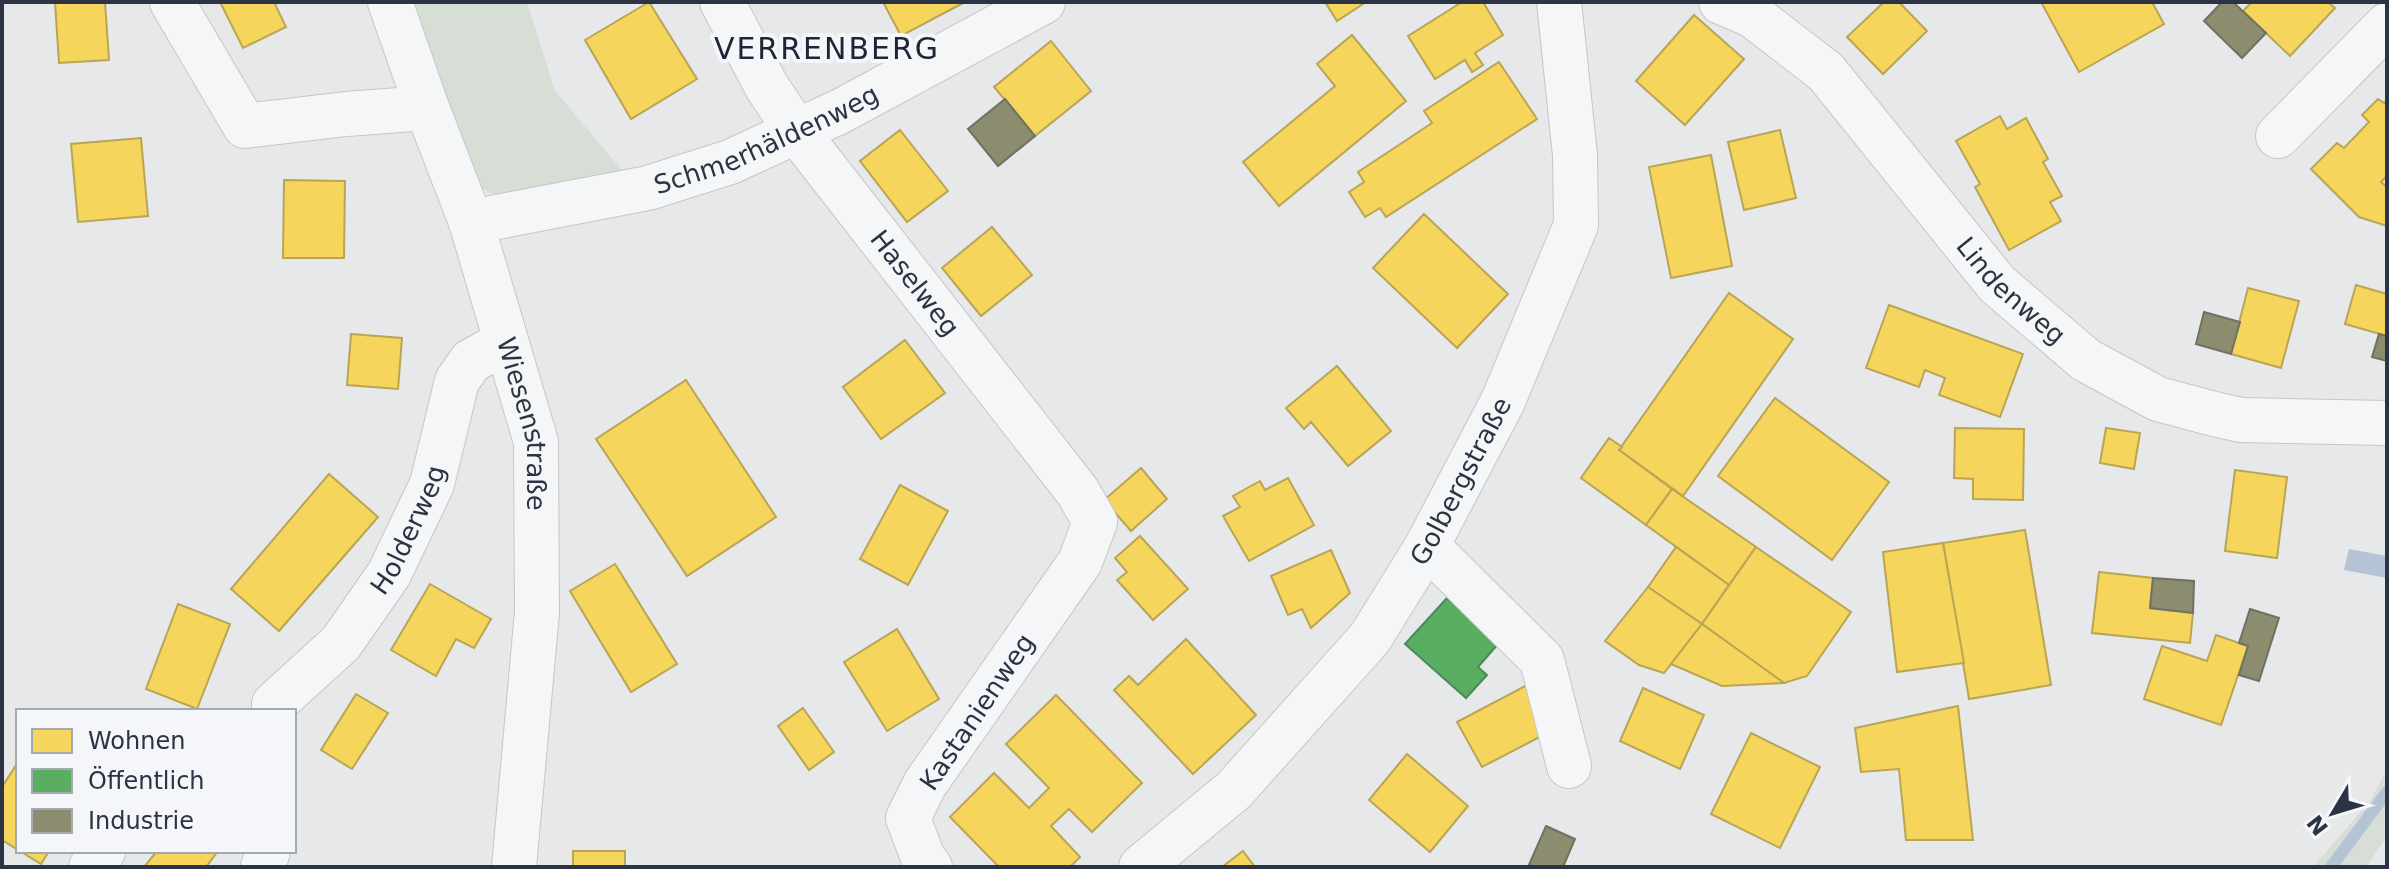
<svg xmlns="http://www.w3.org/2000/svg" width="2389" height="869" font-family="'DejaVu Sans',sans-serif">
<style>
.green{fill:#d6ded6}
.water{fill:#b4c4d5}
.homes{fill:#f6d55c;stroke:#b9a555;stroke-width:2}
.public{fill:#5aae61;stroke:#4c8959;stroke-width:2}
.industry{fill:#8c8c6e;stroke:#6f7262;stroke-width:2}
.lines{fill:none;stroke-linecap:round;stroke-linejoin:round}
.stream{stroke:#b4c4d5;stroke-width:12}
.minor-casing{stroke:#c4c6c8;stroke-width:46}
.minor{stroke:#f5f6f7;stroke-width:44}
.labels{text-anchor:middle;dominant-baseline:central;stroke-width:8;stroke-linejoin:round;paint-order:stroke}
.street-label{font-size:26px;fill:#2b3445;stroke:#f4f6f9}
.quarter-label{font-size:30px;letter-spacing:2px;fill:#1d2536;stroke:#f4f6f9}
</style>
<rect width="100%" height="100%" fill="#e6e8ea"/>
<g class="green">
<path d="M 411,2 L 527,2 L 555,91 L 627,176 L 502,200 L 469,181 Z"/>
<path d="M 2387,769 L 2387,836 L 2366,867 L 2313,867 L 2370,801 Z"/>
</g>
<path class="water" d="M 2349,549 L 2387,556 L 2387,578 L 2344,570 Z"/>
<g class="homes">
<path d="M 55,2 L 105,2 L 109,60 L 59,63 Z"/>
<path d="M 220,2 L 274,2 L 286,27 L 243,48 Z"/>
<path d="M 649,2 L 697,79 L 631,119 L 585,40 Z"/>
<path d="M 883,2 L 965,2 L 901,36 Z"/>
<path d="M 1325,2 L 1366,2 L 1337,21 Z"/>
<path d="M 1462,2 L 1483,2 L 1503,35 L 1475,53 L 1483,65 L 1472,72 L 1465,60 L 1435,79 L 1408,36 Z"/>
<path d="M 1884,2 L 1899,2 L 1927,31 L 1883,74 L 1847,37 Z"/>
<path d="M 2041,2 L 2152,2 L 2164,24 L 2079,72 Z"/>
<path d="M 2252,2 L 2328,2 L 2335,8 L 2290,56 L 2243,11 Z"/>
<path d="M 1694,15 L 1744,59 L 1685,125 L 1636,81 Z"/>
<path d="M 1352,35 L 1406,101 L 1279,206 L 1243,162 L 1335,86 L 1317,64 Z"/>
<path d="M 1051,41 L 1091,91 L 1035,136 L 994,87 Z"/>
<path d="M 1499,62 L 1537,119 L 1386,217 L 1380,208 L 1365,217 L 1349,192 L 1364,182 L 1358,172 L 1432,123 L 1424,111 Z"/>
<path d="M 2378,99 L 2384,103 L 2387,100 L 2387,176 L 2381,182 L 2387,187 L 2387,226 L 2359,217 L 2311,169 L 2337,143 L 2344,148 L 2369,122 L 2362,115 Z"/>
<path d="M 2000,116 L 2007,129 L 2026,118 L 2048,159 L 2043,162 L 2062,196 L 2050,202 L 2061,221 L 2009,250 L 1975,187 L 1980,184 L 1956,141 Z"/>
<path d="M 900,130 L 948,191 L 907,222 L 860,161 Z"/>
<path d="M 1780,130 L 1796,198 L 1744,210 L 1728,142 Z"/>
<path d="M 141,138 L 148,216 L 78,222 L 71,144 Z"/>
<path d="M 1711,155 L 1732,266 L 1671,278 L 1649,167 Z"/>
<path d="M 284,180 L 345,181 L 344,258 L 283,258 Z"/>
<path d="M 1424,214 L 1508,294 L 1457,348 L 1373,268 Z"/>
<path d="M 992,227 L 1032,275 L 981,316 L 942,268 Z"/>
<path d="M 2356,285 L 2387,294 L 2387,336 L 2345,324 Z"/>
<path d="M 2248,288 L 2299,301 L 2281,368 L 2231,354 Z"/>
<path d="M 1729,293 L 1793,339 L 1683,496 L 1619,450 Z"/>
<path d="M 1889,305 L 2023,354 L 2000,417 L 1939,395 L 1945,378 L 1925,370 L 1919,387 L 1866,368 Z"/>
<path d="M 351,334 L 402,338 L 398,389 L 347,385 Z"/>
<path d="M 905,340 L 945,393 L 881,439 L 843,387 Z"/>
<path d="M 1337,366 L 1391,431 L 1348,466 L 1311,422 L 1304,429 L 1286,408 Z"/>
<path d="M 686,380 L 776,517 L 687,576 L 596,439 Z"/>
<path d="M 1775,398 L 1889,482 L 1832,560 L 1718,476 Z"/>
<path d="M 1955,428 L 2024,429 L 2023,500 L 1973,499 L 1973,479 L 1954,478 Z"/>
<path d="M 2106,428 L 2140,433 L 2134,469 L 2100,463 Z"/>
<path d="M 1609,438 L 1622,447 L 1619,450 L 1672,489 L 1646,525 L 1581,478 Z"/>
<path d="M 1141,468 L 1167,499 L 1131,531 L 1104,500 Z"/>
<path d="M 2235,470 L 2287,477 L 2277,558 L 2225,551 Z"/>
<path d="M 329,474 L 378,517 L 279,631 L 231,589 Z"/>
<path d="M 1288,478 L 1314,525 L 1249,561 L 1223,516 L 1240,507 L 1233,496 L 1260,481 L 1265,490 Z"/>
<path d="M 900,485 L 948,511 L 908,585 L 860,559 Z"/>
<path d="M 1672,489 L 1756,547 L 1729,585 L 1646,525 Z"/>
<path d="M 2025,530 L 2051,685 L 1969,699 L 1943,543 Z"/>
<path d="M 1140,536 L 1188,589 L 1153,620 L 1117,580 L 1127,572 L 1115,558 Z"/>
<path d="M 1943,543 L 1964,663 L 1897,672 L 1883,552 Z"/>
<path d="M 1676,547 L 1729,585 L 1702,624 L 1648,587 Z"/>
<path d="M 1756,547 L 1851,612 L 1807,676 L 1784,683 L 1702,624 Z"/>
<path d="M 1331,550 L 1350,593 L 1311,628 L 1302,609 L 1288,615 L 1271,576 Z"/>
<path d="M 615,564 L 677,664 L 631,692 L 570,591 Z"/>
<path d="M 2099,572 L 2153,578 L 2150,608 L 2193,613 L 2190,643 L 2092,633 Z"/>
<path d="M 430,584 L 491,619 L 474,648 L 456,639 L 436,676 L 391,650 Z"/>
<path d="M 1648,587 L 1702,624 L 1664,673 L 1639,665 L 1605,641 Z"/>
<path d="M 178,604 L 230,624 L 197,709 L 146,689 Z"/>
<path d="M 1702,624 L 1784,683 L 1722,686 L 1671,664 Z"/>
<path d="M 897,629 L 939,699 L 887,731 L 844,662 Z"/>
<path d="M 2216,635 L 2248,646 L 2221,725 L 2144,699 L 2162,646 L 2207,661 Z"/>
<path d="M 1186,639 L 1256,715 L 1193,774 L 1114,690 L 1129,676 L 1138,685 Z"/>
<path d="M 1529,684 L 1553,730 L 1482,767 L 1457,722 Z"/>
<path d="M 1643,688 L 1704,715 L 1680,769 L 1620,741 Z"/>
<path d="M 356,694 L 388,713 L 352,769 L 321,750 Z"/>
<path d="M 1056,695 L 1142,783 L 1092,832 L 1069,809 L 1051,826 L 1080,857 L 1070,867 L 999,867 L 950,817 L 994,773 L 1029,808 L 1049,788 L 1006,744 Z"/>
<path d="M 1958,706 L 1973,840 L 1906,840 L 1899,769 L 1861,772 L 1855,728 Z"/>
<path d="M 803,708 L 834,752 L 809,770 L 778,726 Z"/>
<path d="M 1751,733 L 1820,767 L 1780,848 L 1711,814 Z"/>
<path d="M 1407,754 L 1468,806 L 1430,852 L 1369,800 Z"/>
<path d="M 18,762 L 18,850 L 2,840 L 2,787 Z"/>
<path d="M 20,851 L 49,851 L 41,864 Z"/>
<path d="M 157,851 L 218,851 L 206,867 L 144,867 Z"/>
<rect x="573" y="851" width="52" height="16"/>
<path d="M 1243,851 L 1255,867 L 1222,867 Z"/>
</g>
<path class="public" d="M 1447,598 L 1498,644 L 1478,667 L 1487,675 L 1466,698 L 1405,644 Z"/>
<g class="industry">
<path d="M 2222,2 L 2233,2 L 2266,33 L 2242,58 L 2204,21 Z"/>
<path d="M 1005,99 L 1035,136 L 998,166 L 968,129 Z"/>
<path d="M 2204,312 L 2240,322 L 2231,354 L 2196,344 Z"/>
<path d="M 2379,334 L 2387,336 L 2387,361 L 2372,357 Z"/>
<path d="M 2153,578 L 2194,581 L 2193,613 L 2150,608 Z"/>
<path d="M 2250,609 L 2279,618 L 2259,681 L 2239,675 L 2248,646 L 2239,643 Z"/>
<path d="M 1546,826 L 1575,839 L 1563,867 L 1528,867 Z"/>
</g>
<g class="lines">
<path class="stream" d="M 2331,867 L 2387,792"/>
<defs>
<g id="minor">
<path d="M 172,2 L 245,126 L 346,114 L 427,108"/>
<path id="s1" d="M 390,2 L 427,108 L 471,222 L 536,442 L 537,612 L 514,867"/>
<path id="s2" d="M 722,2 L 767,87 L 797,132 L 1078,492 L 1095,522 L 1080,562 L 925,784 L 908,818 L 923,858 L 930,867"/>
<path id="s3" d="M 1721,2 L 1752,15 L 1826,72 L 1997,284 L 2086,360 L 2158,399 L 2214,414 L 2241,420 L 2387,423"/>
<path d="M 2278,136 L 2387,25"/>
<path id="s4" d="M 471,222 L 648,188 L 730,162 L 841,111 L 1043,2"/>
<path d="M 1427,546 L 1542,660 L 1569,766"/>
<path id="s5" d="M 274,711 L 274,704 L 341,643 L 389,574 L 432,484 L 457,381 L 471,361 L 506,342"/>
<path d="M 91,867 L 103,851"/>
<path d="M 263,867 L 268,851"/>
<path id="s6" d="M 1141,867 L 1234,790 L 1370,638 L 1427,546 L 1503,401 L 1576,225 L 1575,155 L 1559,2"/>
</g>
</defs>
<use href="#minor" class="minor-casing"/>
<use href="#minor" class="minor"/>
</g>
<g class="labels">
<g class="street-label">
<text stroke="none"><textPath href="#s4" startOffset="308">Schmerhäldenweg</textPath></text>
<text stroke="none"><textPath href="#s2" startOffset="342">Haselweg</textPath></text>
<text stroke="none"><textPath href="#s3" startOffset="414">Lindenweg</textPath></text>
<text stroke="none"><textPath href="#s1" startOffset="444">Wiesenstraße</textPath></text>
<text stroke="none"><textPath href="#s6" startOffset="506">Golbergstraße</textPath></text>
<text stroke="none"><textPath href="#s5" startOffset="230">Holderweg</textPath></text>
<text transform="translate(977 712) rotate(-56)">Kastanienweg</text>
</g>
<g class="quarter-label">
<text x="827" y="48">VERRENBERG</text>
</g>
</g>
<rect width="2389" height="869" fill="none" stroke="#2b3445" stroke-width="8"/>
<rect x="16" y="709" width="280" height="144" fill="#f4f6f9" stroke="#a4a8b1" stroke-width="2"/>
<rect x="32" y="729" width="40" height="24" fill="#f6d55c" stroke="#a4a8b1" stroke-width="2"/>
<text x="88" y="749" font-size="24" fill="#2b3445">Wohnen</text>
<rect x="32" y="769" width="40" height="24" fill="#5aae61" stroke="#a4a8b1" stroke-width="2"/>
<text x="88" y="789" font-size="24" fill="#2b3445">Öffentlich</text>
<rect x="32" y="809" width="40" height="24" fill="#8c8c6e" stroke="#a4a8b1" stroke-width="2"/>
<text x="88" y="829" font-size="24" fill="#2b3445">Industrie</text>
<g transform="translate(2333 813) rotate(232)" stroke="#f4f6f9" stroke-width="6" paint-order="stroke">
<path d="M0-6L14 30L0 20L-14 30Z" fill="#2b3445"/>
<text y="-12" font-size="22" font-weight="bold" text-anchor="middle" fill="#2b3445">N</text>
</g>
</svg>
